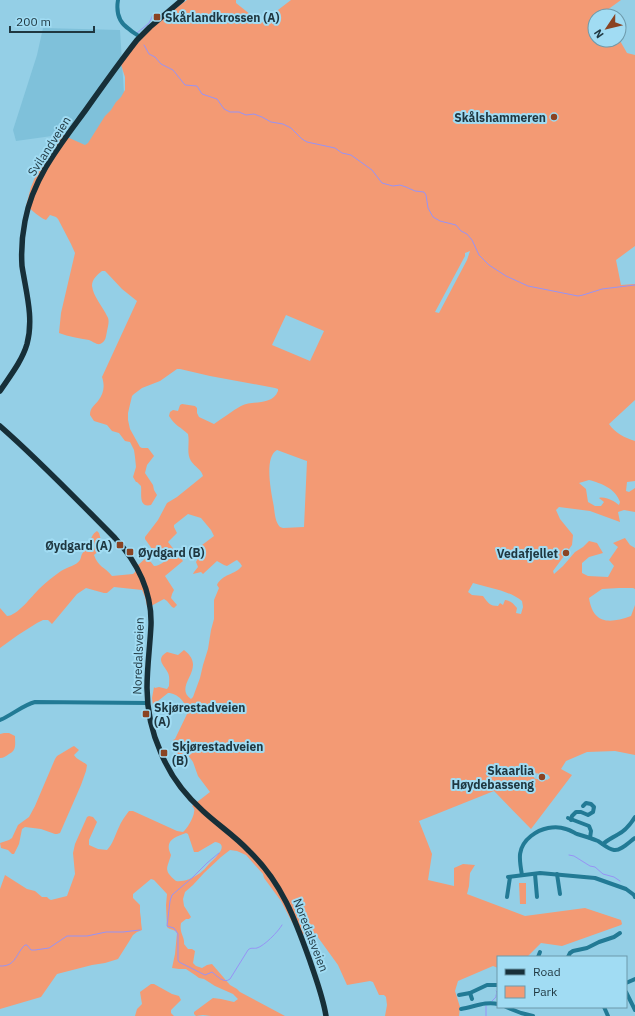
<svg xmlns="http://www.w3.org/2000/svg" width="635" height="1016" font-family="'IBM Plex Sans',sans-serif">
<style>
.built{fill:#7fc1da}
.green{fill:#f39a74;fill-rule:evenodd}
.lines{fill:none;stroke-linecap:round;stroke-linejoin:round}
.stream{stroke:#9793f5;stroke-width:1}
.minor{stroke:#227a95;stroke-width:4}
.major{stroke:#172f38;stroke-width:5.5}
.poi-dot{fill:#8a4322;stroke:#a1dcf3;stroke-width:1.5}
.labels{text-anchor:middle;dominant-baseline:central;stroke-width:4;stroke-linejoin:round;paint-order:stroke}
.poi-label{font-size:12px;font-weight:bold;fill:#1f3740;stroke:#a1dcf3;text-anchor:start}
.street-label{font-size:12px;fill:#1f3740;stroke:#a1dcf3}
</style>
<rect width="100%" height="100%" fill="#94cfe6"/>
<path class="built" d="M 43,28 L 120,30 L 124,94 L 87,146 L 59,135 L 16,141 L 13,130 L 37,55 Z"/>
<g class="green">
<path d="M 187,0 L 236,0 L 236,3 L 261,23 L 291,0 L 621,0 L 603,13 L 605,16 L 595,16 L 595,40 L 619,40 L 619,39 L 627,53 L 635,55 L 635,246 L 616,260 L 621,285 L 635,284 L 635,400 L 609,424 C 615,433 625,438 635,441 L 635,481 L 627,482 L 626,491 L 629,492 L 635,488 L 635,512 L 624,510 L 618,512 L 620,522 L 590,511 L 559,507 L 556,510 L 560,519 L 573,535 L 572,545 L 553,571 L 554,574 L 563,566 L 575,552 L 583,547 L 589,541 L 597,543 L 603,553 L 589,557 L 582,563 L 582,573 L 588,576 L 608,577 L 614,566 L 609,560 L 618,547 L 613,543 L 625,538 L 630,545 L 635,548 L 635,589 L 633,588 L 619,588 L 602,589 L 589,598 C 593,624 609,624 631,616 L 635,605 L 635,755 L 615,751 L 587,752 L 566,761 L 561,769 L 572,775 L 531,829 L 494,791 L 419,821 L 432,854 L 428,880 L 454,886 L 454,868 L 463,864 L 475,865 L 470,873 L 469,886 L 467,894 L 525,916 L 585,908 L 621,920 L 622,924 L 621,925 L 562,946 L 541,943 L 527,957 L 498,957 L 498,968 L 493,966 L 458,981 L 455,991 L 460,1007 L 459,1016 L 385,1016 L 387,1005 L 386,997 L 384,995 L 379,995 L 373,982 L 370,981 L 347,985 L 338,965 L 317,936 L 312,931 L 306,929 L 304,930 L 304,934 L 302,936 L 292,922 L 281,901 L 264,878 L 263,874 L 246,855 L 237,851 L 230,850 L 221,857 L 204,873 L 193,885 L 185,892 L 183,899 L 184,906 L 186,909 L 191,917 L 189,919 L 186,919 L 181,923 C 179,933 185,937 184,944 L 188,949 L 192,949 L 195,951 L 193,963 L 196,966 L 202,968 L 207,965 L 212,964 L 230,985 L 237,989 L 240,992 L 285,1016 L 211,1016 L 203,1015 L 196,1016 L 194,1014 L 194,1012 L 213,998 L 221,999 L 234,1002 L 238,999 L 233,994 L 215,986 L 204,979 L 199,978 L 195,975 L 186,969 L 179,969 L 172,968 L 175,954 L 177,933 C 175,929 170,930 167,927 L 166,905 L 167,894 L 154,880 L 151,879 L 133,894 L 133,898 L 140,905 L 140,912 L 141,919 L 141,922 L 142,930 L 137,932 L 133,935 L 130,940 L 118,959 L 105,963 L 92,965 L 57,974 L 41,997 L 0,1009 L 0,889 L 5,875 L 27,889 L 35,891 L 42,897 L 47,897 L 49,899 L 51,900 L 67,896 L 75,874 L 73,853 L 75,844 L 87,817 L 89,816 L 93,817 L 97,822 L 89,840 L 89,845 L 98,849 L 107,850 C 113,844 115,835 119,827 C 121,822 125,816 129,811 L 133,811 L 177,831 L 183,832 C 187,829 194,817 194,812 C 195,809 194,808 192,806 L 210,792 L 198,776 L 193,762 L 188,755 L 184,755 L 180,757 C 173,754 173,747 173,740 L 175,739 L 187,714 C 188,704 178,693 168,693 L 153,705 L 152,698 L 154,687 L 155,688 L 159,687 L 167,689 L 169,686 C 169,682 170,677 168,673 C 164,665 155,659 167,652 L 178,655 L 184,650 C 209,669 172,685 191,699 L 193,697 L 200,678 L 203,665 L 208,649 L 211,630 L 214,619 L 214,600 L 219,588 L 217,585 C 222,574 235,575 242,566 L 240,563 L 237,560 L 235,561 L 227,566 L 224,565 L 217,561 L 203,574 L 201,572 L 193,574 L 194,572 L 198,567 L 196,562 C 199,556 203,556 198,548 L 214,536 L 211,530 L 201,518 L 188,514 L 174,525 L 174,527 L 177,533 L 168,542 L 183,561 L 165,576 L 174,590 L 172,594 L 171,598 L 177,605 L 174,608 L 172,607 L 167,601 L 164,599 L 151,606 L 147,606 L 145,597 L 142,590 L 114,587 L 107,593 L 104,593 L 86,588 L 77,594 L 52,624 L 48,620 L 43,620 L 37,623 L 18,635 L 0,648 L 0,608 L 7,616 C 17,616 32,596 39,589 C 46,582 54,576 61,571 C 67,567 76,566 80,560 C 81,558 81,556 82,554 C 84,551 87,548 89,544 C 91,539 92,534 97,531 L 99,533 L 103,547 L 94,555 C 98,567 105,567 112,576 L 133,574 L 135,572 L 137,566 L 147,557 L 154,566 C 161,566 167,559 172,555 L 172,552 L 169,549 L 168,549 L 157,556 L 145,539 L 145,537 L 158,520 L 167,503 L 177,497 L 203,476 C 201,469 195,467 191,461 C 186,453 190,443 188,434 C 181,427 175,426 169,416 L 170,412 L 173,410 L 178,411 L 180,405 L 182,404 L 195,406 L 197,408 L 197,413 L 199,417 L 214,424 C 223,418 232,411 241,406 C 253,400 272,406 278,391 L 278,389 L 275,388 L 210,376 L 180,369 L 177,369 L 160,381 L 142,388 L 134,394 L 132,396 L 128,413 L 128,420 L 130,429 L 140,447 L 142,448 L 148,448 L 154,456 L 147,465 L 145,473 L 153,485 L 154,490 L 157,495 L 151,505 C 138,508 142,493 141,486 L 137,482 L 136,482 L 133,477 L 136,467 L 135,457 L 134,450 L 130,442 L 125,441 L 119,433 L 112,431 L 107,425 L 94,421 L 90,415 C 90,408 94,406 98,401 C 104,393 105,386 102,377 L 137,301 L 122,289 L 107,273 L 105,271 L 102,271 C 97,275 92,279 92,286 C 93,296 103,307 107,316 C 110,320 108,326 107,331 C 106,336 106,342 100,344 C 97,345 92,341 89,340 C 79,338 69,337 59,333 L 61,313 L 75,253 L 71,244 L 58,219 L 56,217 L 50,215 L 46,220 C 38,217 33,210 26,206 L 31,187 L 39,168 L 57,143 L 57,141 L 53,137 L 58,133 L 85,145 L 88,143 L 105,116 L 111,110 L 116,102 L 121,97 L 125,90 L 125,77 L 123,71 L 121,64 L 126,56 L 156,23 ZM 470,251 L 467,260 L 439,313 L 435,312 L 465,256 L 465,253 ZM 286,315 L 324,331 L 310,361 L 272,345 ZM 277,450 L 304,460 L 307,461 L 304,527 L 283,528 L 280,527 C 274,520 275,511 273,502 C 271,491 264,457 277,450 ZM 589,480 C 601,483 616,489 620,502 L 619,505 C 614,501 605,496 599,498 L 604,502 L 601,506 L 595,506 L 588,502 L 586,489 L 579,483 ZM 473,583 C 489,588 508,590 522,601 L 523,607 L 521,614 L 516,613 L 517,608 C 513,603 511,601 505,600 L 503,605 L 500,603 L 498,606 C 490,606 488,603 483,596 L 472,595 L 468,592 ZM 537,773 L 540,775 L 544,776 L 547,774 L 549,776 L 550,778 L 547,780 L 544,778 L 540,778 L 538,779 L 536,779 L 534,778 L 534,775 ZM 186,833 L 188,834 L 194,852 L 198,852 L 215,842 C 230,844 216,857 211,862 C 207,866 203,872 197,875 C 191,879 183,882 176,881 C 163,870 167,869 171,855 C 164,841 174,837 186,833 Z"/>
<path d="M 4,733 L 9,733 L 15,736 C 15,744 17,750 9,754 C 6,756 4,758 0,758 L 0,734 Z"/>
<path d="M 74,746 L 79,750 L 74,755 C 77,760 83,761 87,765 L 86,771 L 81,785 L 60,833 L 57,834 L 55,834 L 41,829 L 25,827 L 22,829 L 19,844 L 14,854 L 12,854 L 8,850 L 1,848 L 0,843 L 9,840 L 12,838 L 18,825 L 29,817 L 35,806 L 55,759 L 57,756 L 72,747 Z"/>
<path d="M 519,883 L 526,883 L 526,904 L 520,904 Z"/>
<path d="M 151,984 L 154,984 L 172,994 L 179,996 L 181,1000 L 171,1010 L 171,1013 L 174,1016 L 135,1016 L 137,1009 L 142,1004 L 140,992 Z"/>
</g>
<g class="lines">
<g class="stream">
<path d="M 137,33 L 149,23 L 153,15"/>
<path d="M 144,45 L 149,54 L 155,57 L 161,64 L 173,70 L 185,85 L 197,86 L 202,94 L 217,99 L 224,109 L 230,112 L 239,112 L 246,115 L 254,114 L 262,117 L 271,122 L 283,124 L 291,128 L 302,139 L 307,142 L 335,148 L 342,153 L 351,155 L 372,170 L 382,183 L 393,186 L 400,185 L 406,187 L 415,191 L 424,192 L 426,195 L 428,208 L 433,217 L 440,221 L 456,225 L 461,231 L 467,234 L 472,240 L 479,255 L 489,265 L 506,276 L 528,286 L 578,296 L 583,295 L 602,289 L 635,285"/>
<path d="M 219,853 L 207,863 L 193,877 L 172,895 L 170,901 L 167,926 L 174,928 L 178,934 L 178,960 L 179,962 L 205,975 L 212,972 C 217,976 224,984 230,979 L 248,950 C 251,947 253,949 257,948 C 264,946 278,932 282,925"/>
<path d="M 569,855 L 574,856 L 590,866 L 595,867 L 603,874 L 614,877 L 620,881"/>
<path d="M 0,966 C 16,967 16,953 25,945 L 27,945 L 31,950 L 35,950 L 49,948 L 67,936 L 87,936 L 106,932 L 123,932 L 140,930"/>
<path d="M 496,991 L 497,992 L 497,994"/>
<path d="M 492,1001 L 496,997 L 496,995"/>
<path d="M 486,1016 L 486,1006"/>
</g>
<g class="minor">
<path d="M 118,0 C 116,12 118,22 129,29 C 132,32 136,34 140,37"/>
<path d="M 0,720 C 12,715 23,705 35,702 L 148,703"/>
<path d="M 568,818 L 589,826 L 591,831 L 590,838"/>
<path d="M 571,820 L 572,816 L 576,812 L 581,812 L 588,815 L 593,812 L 594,807 L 591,804 L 586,803 L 583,806"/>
<path d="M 603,844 C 607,840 612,838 617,835 C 625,831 630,825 635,817"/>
<path d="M 535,874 L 537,897"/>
<path d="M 557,874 L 560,894"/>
<path d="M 522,875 C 519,859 517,847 531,836 C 541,828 555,825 566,829 C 570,830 573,832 577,834 C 584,836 591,838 598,841 C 603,844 608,849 614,850 C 621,851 629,842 635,838"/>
<path d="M 508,877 L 540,873 L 595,878 L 626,889 L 634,895 L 635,897"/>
<path d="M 507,897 L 510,877"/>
<path d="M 538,957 L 540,952"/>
<path d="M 568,957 L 570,953 L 573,951 L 587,948 L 599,942 L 614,937 L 620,933"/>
<path d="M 626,983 L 635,979"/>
<path d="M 626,992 L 635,1010"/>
<path d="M 470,993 L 472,999"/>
<path d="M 459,995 L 470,993 L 487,985 L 498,985"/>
<path d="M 506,1007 L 521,1013 L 533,1016"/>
<path d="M 604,1007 L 608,1016"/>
<path d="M 461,1009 C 474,1007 485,1001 498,1004"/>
</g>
<g class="major">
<path d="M 0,391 C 10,376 22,361 27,344 C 34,318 26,292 22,266 C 21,251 22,236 25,221 C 33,178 60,145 85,111 C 102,87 119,63 137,40 L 150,27 L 182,0"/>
<path d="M 0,426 C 40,461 77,500 115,538 C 137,562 152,591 151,625 C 150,646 147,667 147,688 C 147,710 152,733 161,753 C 170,775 185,795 203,811 C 218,825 235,836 249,851 C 282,883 295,919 310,961 C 316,979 323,997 326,1016"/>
</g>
</g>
<g class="poi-dot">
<rect x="153" y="13" width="8" height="8" rx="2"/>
<circle cx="554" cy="117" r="4"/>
<rect x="116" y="541" width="8" height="8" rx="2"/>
<rect x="126" y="548" width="8" height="8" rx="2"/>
<circle cx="566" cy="553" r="4"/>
<rect x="142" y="710" width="8" height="8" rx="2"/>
<rect x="160" y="749" width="8" height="8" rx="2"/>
<circle cx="542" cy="777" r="4"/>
</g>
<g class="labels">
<g class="poi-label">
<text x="165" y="17">Skårlandkrossen (A)</text>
<text x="546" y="117" text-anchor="end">Skålshammeren</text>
<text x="112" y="545" text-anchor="end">Øydgard (A)</text>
<text x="138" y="552">Øydgard (B)</text>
<text x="558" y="553" text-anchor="end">Vedafjellet</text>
<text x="154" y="707">Skjørestadveien<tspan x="154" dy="14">(A)</tspan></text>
<text x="172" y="746">Skjørestadveien<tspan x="172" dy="14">(B)</tspan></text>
<text x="534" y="770" text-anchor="end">Skaarlia<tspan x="534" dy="14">Høydebasseng</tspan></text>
</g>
<g class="street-label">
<text transform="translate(49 146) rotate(-57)">Svilandveien</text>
<text transform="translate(138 656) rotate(-88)">Noredalsveien</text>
<text transform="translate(311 935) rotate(69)">Noredalsveien</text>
</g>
</g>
<rect x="497" y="956" width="130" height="52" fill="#a1dcf3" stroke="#6d9aab"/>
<rect x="505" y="969" width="20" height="6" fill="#172f38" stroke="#6d9aab"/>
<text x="533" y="976" font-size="12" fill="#1f3740">Road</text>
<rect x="505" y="986" width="20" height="12" fill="#f39a74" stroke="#6d9aab"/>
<text x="533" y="996" font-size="12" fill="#1f3740">Park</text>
<g transform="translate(607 28) rotate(235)"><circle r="19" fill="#a1dcf3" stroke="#6d9aab"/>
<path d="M0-3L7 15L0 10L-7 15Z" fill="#8a4322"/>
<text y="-6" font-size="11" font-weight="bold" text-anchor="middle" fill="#1f3740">N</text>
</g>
<path d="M10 26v6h84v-6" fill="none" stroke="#1f3740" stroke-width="2"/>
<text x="16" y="26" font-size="12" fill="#1f3740" stroke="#a1dcf3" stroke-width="3" paint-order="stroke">200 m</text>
</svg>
